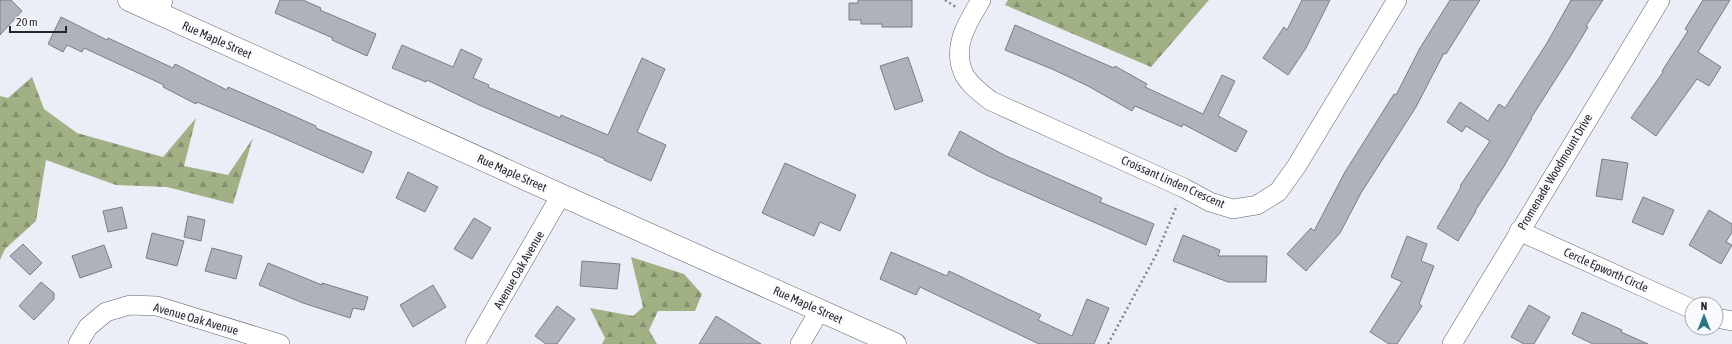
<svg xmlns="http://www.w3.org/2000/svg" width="1732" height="344" font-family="'Asap Condensed',sans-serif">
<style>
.forest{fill:url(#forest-firs)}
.building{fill:#afb1bb;stroke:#7b7d86}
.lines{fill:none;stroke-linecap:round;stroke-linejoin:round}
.street-casing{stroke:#61636c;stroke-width:20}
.secondary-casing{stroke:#61636c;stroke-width:23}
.path{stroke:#83848b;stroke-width:2.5;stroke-dasharray:2 3;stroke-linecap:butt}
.street{stroke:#fff;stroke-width:19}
.secondary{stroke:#fff;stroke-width:22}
.labels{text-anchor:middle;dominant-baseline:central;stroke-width:4;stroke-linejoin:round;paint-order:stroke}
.street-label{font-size:12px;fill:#26272a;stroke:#f9fafe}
</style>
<defs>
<pattern id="forest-firs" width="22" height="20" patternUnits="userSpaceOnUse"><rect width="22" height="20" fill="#a2b185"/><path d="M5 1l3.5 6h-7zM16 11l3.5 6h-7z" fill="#84906d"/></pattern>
</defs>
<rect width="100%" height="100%" fill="#ebedf7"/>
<g class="forest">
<path d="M 1008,0 L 1209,0 L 1151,67 L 1005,5 Z"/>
<path d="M 32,77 L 44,109 L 77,133 L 163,157 L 196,118 L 184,166 L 228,175 L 253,138 L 233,204 L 167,187 L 116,185 L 46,160 L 36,221 L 5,249 L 0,260 L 0,96 L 8,98 Z"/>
<path d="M 631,257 L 684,274 L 702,294 L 695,311 L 658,311 L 649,330 L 657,344 L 602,344 L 605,338 L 590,308 L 633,316 L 643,307 Z"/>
</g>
<g class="building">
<path d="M 0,0 L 11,0 L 22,11 L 0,35 Z"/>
<path d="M 280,0 L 303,0 L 321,8 L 320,10 L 376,34 L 367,56 L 332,40 L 333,38 L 275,13 Z"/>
<path d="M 858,0 L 912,0 L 912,27 L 882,27 L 882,24 L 861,24 L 861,20 L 849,20 L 849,3 L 858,3 Z"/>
<path d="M 1302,0 L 1330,0 L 1306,48 L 1288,75 L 1263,58 L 1284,27 L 1287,30 Z"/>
<path d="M 1450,0 L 1480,0 L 1446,54 L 1444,53 L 1416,107 L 1361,193 L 1340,233 L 1306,271 L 1287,254 L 1311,228 L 1314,231 L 1345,172 L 1394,94 L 1396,95 L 1420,48 Z"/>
<path d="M 1571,0 L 1603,0 L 1586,26 L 1588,27 L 1573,52 L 1531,118 L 1532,118 L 1503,168 L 1475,211 L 1476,211 L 1458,241 L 1437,228 L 1461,187 L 1460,186 L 1490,141 L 1466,126 L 1462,132 L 1447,122 L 1460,102 L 1488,121 L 1499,104 L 1505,108 L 1547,43 Z"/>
<path d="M 1703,0 L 1730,0 L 1698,52 L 1721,67 L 1709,86 L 1697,79 L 1656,136 L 1631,118 L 1663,72 L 1662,71 L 1688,31 L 1685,29 Z"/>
<path d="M 61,17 L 107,40 L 108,38 L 173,68 L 175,64 L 227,90 L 228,87 L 260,101 L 316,126 L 316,128 L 372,152 L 363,173 L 274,134 L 197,102 L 196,104 L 163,87 L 164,85 L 84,48 L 82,52 L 67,45 L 63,52 L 48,44 Z"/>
<path d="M 1015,25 L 1114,68 L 1115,66 L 1147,84 L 1145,87 L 1203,114 L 1222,75 L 1235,81 L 1218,116 L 1247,131 L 1236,152 L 1183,124 L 1182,127 L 1135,106 L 1132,111 L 1088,86 L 1052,69 L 1005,50 Z"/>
<path d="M 402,45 L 453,67 L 461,49 L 482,59 L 473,78 L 489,85 L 488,87 L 560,118 L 561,115 L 608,135 L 642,58 L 665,69 L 637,132 L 666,145 L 651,181 L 604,160 L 605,159 L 479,105 L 427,80 L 426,82 L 392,68 Z"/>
<path d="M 908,57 L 923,101 L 895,110 L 880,66 Z"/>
<path d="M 960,131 L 1004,155 L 1102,198 L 1100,202 L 1154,224 L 1146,245 L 986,175 L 948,155 Z"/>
<path d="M 1602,159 L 1628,163 L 1622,200 L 1596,196 Z"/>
<path d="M 785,163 L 856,195 L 840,231 L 820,222 L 814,236 L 762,213 Z"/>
<path d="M 408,172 L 438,187 L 425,212 L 396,198 Z"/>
<path d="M 1643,197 L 1674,210 L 1663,235 L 1632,222 Z"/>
<path d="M 122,207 L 127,228 L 108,232 L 103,211 Z"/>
<path d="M 1709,210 L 1732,224 L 1732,232 L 1726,242 L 1732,245 L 1721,264 L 1689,245 Z"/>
<path d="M 188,216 L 205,220 L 201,241 L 184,237 Z"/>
<path d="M 474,218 L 491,228 L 472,259 L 454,249 Z"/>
<path d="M 152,233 L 184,241 L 177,266 L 146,258 Z"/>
<path d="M 1183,235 L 1220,250 L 1218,256 L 1267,256 L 1266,282 L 1228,282 L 1173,261 Z"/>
<path d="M 1407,236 L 1427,244 L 1421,261 L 1434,266 L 1419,304 L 1422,306 L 1397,344 L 1389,344 L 1370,332 L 1402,282 L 1391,277 Z"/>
<path d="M 23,244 L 42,263 L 30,275 L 10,256 Z"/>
<path d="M 104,245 L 112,267 L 80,278 L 72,256 Z"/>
<path d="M 212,248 L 242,256 L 236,279 L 205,271 Z"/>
<path d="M 891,252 L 947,276 L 949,271 L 1041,315 L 1038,320 L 1072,336 L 1087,299 L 1109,308 L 1094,344 L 1039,344 L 920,287 L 916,295 L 880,279 Z"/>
<path d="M 582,261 L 620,264 L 617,289 L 580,286 Z"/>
<path d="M 268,263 L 322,285 L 322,283 L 368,297 L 364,310 L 353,308 L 350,318 L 303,303 L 259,285 Z"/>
<path d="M 41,282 L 54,293 L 54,299 L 34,320 L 19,306 Z"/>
<path d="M 433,285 L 446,307 L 413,327 L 400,305 Z"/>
<path d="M 1529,305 L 1550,317 L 1534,344 L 1524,344 L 1511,337 Z"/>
<path d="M 557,306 L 575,319 L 557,344 L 546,344 L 535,336 Z"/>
<path d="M 1582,312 L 1622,330 L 1621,332 L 1648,344 L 1593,344 L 1572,334 Z"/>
<path d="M 716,316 L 761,344 L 699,344 Z"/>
</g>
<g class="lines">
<defs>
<g id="street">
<path d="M 981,0 C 968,22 952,45 963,72 C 968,84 981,93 991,101 L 1184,188 L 1210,202 L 1233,209 L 1257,205 L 1278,192 L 1296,167 L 1397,0"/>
<path d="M 159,13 L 163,0"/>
<path d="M 1519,231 L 1692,309"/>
<path d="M 1716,318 L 1732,321"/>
<path d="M 78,344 L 88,327 L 106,312 L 130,305 L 157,306 L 280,344"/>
<path d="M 475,344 L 561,195"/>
<path d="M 800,344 L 820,310"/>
<path d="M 1452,344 L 1660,0"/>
</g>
<path id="secondary" d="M 129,0 L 561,195 L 895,344"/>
</defs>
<use href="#street" class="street-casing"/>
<use href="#secondary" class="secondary-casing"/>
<g class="path">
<path d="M 945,0 L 956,7"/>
<path d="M 1108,344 L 1156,255 L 1177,205"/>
</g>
<use href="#street" class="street"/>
<use href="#secondary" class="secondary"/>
</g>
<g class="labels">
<g class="street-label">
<text transform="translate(217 40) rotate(24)">Rue Maple Street</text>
<text transform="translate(1555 172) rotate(-59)">Promenade Woodmount Drive</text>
<text transform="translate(512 173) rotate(24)">Rue Maple Street</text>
<text transform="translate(1173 182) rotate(24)">Croissant Linden Crescent</text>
<text transform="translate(519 270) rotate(-60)">Avenue Oak Avenue</text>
<text transform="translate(1606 270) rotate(24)">Cercle Epworth Circle</text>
<text transform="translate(808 305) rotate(24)">Rue Maple Street</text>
<text transform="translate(196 319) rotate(16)">Avenue Oak Avenue</text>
</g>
</g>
<g transform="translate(1704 316)"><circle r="19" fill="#f9fafe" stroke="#a5a6a9"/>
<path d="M0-3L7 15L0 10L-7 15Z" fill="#2e7681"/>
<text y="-6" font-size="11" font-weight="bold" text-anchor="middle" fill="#26272a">N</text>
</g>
<path d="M10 26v6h56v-6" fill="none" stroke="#26272a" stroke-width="2"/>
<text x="16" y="26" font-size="12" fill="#26272a" stroke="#f9fafe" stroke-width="3" paint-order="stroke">20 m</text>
</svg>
